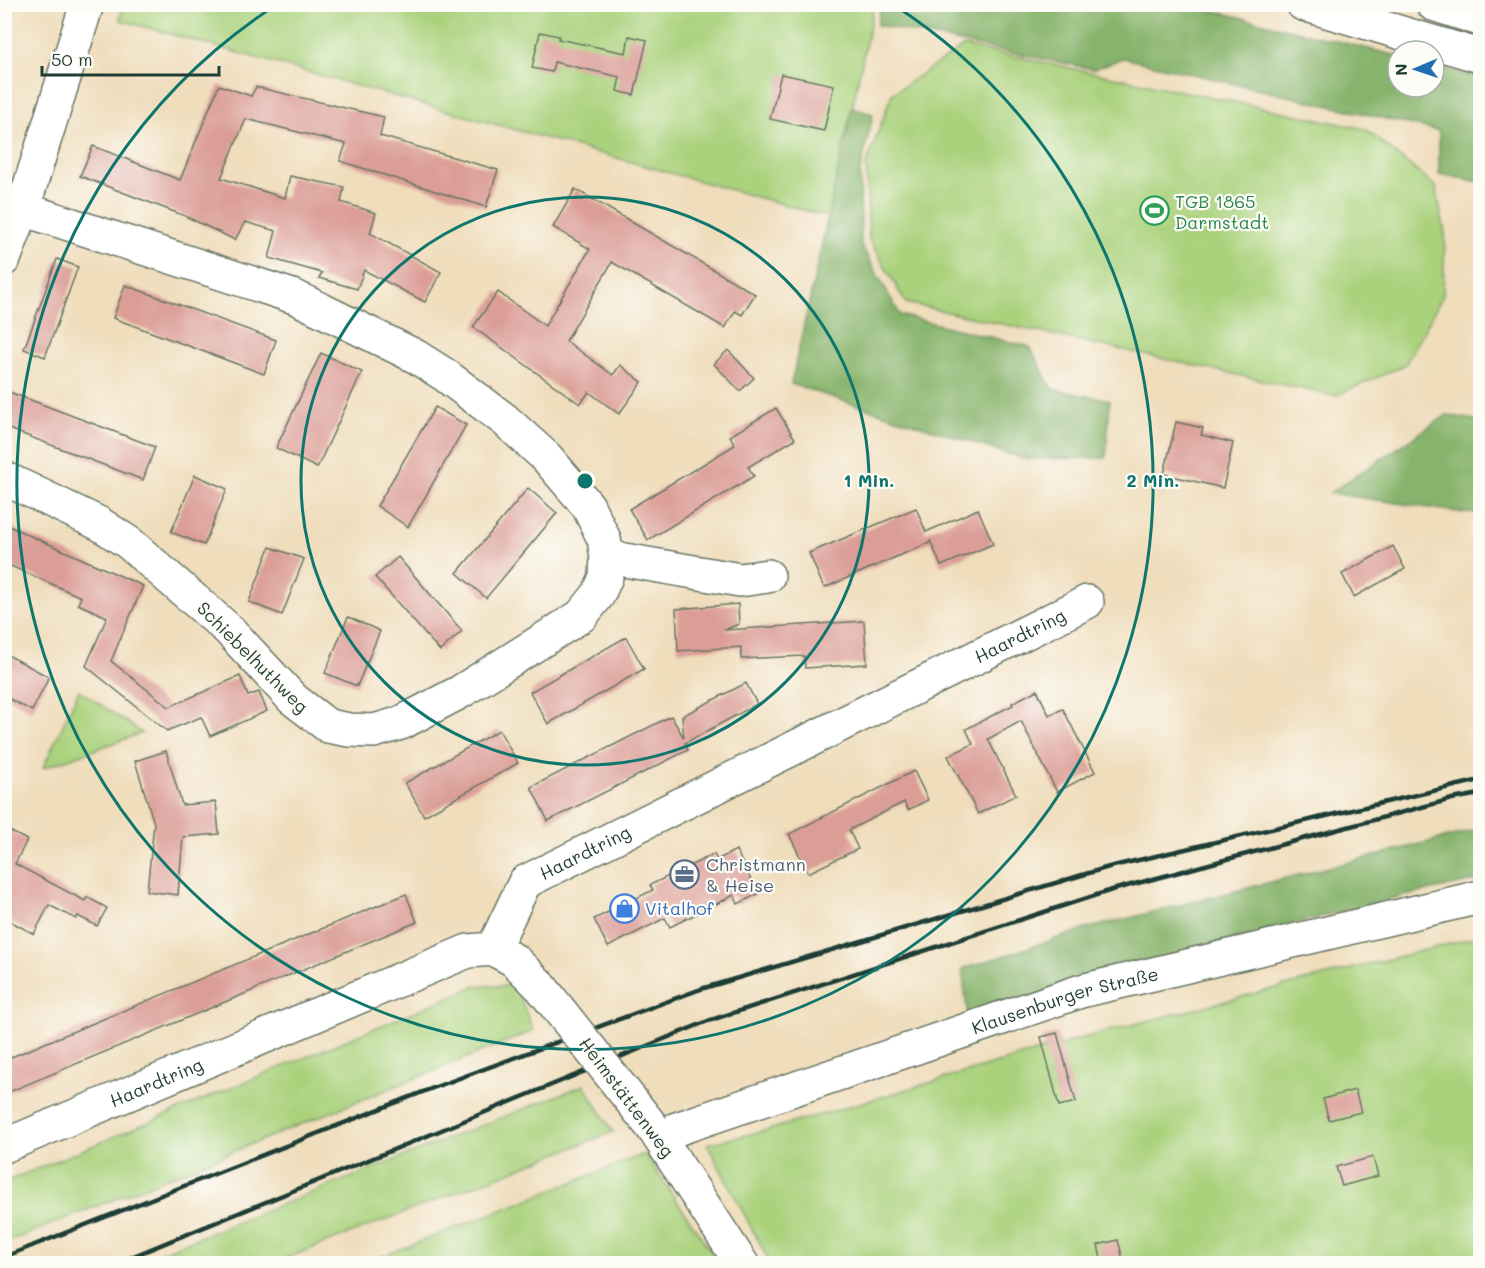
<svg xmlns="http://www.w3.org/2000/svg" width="1485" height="1268" font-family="Mali,sans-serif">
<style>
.green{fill:#aad27d;stroke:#648858;stroke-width:1.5}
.forest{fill:#87b46c;stroke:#537850;stroke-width:1.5}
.building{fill:#db9e97}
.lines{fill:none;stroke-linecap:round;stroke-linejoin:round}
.minor-casing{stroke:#687563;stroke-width:36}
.major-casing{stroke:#687563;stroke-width:36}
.minor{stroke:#fff;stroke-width:33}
.major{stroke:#fff;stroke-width:33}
.rail{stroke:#1f3d34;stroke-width:4.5}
.minor-bridge-casing{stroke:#687563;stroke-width:36;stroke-linecap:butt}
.minor-bridge{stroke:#fff;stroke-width:33}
.ring{fill:none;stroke:#0f766e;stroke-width:3}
.labels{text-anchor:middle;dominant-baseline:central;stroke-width:4.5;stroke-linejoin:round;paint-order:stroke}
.leisure-label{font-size:18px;fill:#27864d;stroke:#fdfcf7;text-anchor:start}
.street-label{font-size:18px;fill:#1f3d34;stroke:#fdfcf7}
.service-label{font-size:18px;fill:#4e5e75;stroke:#fdfcf7;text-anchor:start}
.shop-label{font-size:18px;fill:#366cbe;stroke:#fdfcf7;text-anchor:start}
.centre{fill:#0f766e;stroke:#fdfcf7;stroke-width:3}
.ring-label{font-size:18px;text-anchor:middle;font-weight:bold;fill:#0f766e;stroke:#fdfcf7;stroke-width:4.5;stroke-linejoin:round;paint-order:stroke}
</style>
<rect width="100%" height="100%" fill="#fdfcf7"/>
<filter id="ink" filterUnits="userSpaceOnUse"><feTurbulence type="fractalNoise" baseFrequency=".0167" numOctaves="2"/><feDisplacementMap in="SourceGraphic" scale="12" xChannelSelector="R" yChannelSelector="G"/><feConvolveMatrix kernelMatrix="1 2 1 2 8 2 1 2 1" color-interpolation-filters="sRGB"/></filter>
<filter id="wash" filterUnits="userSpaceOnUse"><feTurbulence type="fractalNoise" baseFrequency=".008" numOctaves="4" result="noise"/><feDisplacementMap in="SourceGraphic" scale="24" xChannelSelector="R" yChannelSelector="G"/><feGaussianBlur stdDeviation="1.35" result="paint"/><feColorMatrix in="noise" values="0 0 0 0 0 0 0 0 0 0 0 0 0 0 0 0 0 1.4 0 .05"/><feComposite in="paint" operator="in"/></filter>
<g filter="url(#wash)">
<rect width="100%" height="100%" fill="#efddbb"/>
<g class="green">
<path d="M 123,4 L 874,5 L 829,217 L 120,20 Z"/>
<path d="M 964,46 L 1365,129 L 1436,187 L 1445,234 L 1443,295 L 1405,365 L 1335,396 L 906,303 L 869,239 L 866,165 L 892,94 Z"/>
<path d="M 79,690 L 142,733 L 43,768 Z"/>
<path d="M 1480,936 L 1480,1263 L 770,1263 L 707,1144 L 768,1130 L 1104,1032 Z"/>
<path d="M 476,986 L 516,986 L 533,1031 L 5,1243 L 5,1182 Z"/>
<path d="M 584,1085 L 613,1132 L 274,1263 L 134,1263 Z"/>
<path d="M 645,1154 L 719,1263 L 365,1263 Z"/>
</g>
<g class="forest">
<path d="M 881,5 L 1190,5 L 1398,56 L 1398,87 L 1434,87 L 1434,65 L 1480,79 L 1480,182 L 1439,174 L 1439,131 L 1124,58 L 1093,69 L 877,25 Z"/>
<path d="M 852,108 L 873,114 L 860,172 L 861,245 L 900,315 L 1030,347 L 1052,389 L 1110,400 L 1106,458 L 1024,459 L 791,384 Z"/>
<path d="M 1447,415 L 1480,421 L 1480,513 L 1464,513 L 1330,493 Z"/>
<path d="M 1480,829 L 1480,880 L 1390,899 L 1218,943 L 968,1018 L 962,969 L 1086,929 Z"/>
</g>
<g id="blocks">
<g class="building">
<path d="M 540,32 L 559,36 L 558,39 L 626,53 L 629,36 L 647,40 L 634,95 L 617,91 L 620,77 L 554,62 L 552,72 L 532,68 Z"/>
<path d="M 781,74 L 834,85 L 824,131 L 770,119 Z"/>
<path d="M 219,85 L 251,96 L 256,87 L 384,117 L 380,136 L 498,170 L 486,207 L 340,161 L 346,144 L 246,119 L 221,178 L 285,198 L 290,176 L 344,187 L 341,202 L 376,213 L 370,233 L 441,272 L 425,302 L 364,270 L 357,289 L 319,278 L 322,273 L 269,258 L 276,231 L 245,222 L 235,240 L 185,216 L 80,176 L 93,146 L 180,180 Z"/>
<path d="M 575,189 L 755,294 L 742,315 L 735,311 L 725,328 L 612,262 L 566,341 L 613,375 L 620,365 L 642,382 L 619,414 L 589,392 L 580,404 L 473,327 L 498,292 L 545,326 L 590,249 L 553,227 Z"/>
<path d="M 57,259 L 78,267 L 45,357 L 24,349 Z"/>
<path d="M 125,285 L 276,340 L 264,374 L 113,318 Z"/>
<path d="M 728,350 L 754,378 L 740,391 L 714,364 Z"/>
<path d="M 321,353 L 362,372 L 317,468 L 276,448 Z"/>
<path d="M 4,390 L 155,447 L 143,480 L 4,427 Z"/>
<path d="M 435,407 L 466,425 L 408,527 L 377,506 Z"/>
<path d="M 776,408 L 795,439 L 748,467 L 754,476 L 648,540 L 629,509 L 735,445 L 730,436 Z"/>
<path d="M 1176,422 L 1203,428 L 1201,435 L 1233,443 L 1223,488 L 1164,474 Z"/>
<path d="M 195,475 L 227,489 L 204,545 L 171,532 Z"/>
<path d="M 528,488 L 557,513 L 486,598 L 457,573 Z"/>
<path d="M 916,508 L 926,532 L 978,509 L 993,544 L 941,566 L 930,540 L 931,542 L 824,588 L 809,553 Z"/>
<path d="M 4,524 L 143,586 L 111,661 L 169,707 L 240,676 L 248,696 L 259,692 L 267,711 L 210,736 L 201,717 L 167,731 L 86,666 L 107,617 L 78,604 L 81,597 L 4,563 Z"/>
<path d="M 1393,546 L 1405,569 L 1354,597 L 1342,574 Z"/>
<path d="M 270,547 L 304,559 L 282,615 L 249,602 Z"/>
<path d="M 398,557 L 462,631 L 440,651 L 375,577 Z"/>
<path d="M 738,604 L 739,624 L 724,630 L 864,621 L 867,664 L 805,668 L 804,656 L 741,659 L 741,647 L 678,651 L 676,609 Z"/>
<path d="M 348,617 L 380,631 L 357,686 L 325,673 Z"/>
<path d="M 626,637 L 644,669 L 548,724 L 530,692 Z"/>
<path d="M 4,653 L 49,677 L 32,711 L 4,696 Z"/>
<path d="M 746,683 L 757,704 L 685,743 L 688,750 L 548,821 L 531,787 L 671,716 L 684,738 L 682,716 Z"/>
<path d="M 1037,690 L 1049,715 L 1063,709 L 1095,772 L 1057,792 L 1021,721 L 988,739 L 1016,795 L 978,814 L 948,756 L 973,744 L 966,729 L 1013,705 L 1012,703 Z"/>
<path d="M 499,730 L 518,763 L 424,816 L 405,783 Z"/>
<path d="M 166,751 L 182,805 L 216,802 L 219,834 L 183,837 L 178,895 L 147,891 L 154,823 L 135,761 Z"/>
<path d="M 914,771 L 928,800 L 908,810 L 904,802 L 849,830 L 858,849 L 808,873 L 789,834 Z"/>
<path d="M 4,828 L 27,840 L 15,864 L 85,901 L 87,897 L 107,908 L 97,926 L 78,916 L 76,919 L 49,905 L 34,934 L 4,918 Z"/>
<path d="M 736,850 L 758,894 L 738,904 L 734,895 L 670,927 L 665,918 L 608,947 L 594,919 L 653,890 L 650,885 L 714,854 L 717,860 Z"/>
<path d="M 406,894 L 417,922 L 4,1094 L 4,1060 Z"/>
<path d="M 1057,1033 L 1076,1102 L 1059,1106 L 1041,1037 Z"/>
<path d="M 1355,1090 L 1361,1112 L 1329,1120 L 1323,1099 Z"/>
<path d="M 1373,1157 L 1378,1176 L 1342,1186 L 1336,1167 Z"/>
<path d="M 1118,1240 L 1124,1263 L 1102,1263 L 1098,1245 Z"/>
</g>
</g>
</g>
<g filter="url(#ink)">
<use href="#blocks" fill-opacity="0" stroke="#687563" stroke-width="1.5"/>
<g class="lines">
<defs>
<g id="minor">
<path d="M 4,203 L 295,297 L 415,356 L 445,375 L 505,420 L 547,458 L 588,506 L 604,539 L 607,557 L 606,577 L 598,595 L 581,616 L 460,692 L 401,723 L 374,731 L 349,730 L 328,726 L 293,699 L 229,630 L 129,543 L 100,524 L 4,478"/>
<path d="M 607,557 L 740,580 L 768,576"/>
<path id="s1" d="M 493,949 L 525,882 L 1087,602"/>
<path d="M 493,949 L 514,960 L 541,987"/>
<path d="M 653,1128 L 742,1264"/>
<path id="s2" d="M 659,1135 L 1081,991 L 1480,897"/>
<path id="s3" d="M 4,1146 L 468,951 L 493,949"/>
</g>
<g id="major">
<path d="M 1303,4 L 1480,56"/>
<path d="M 1433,4 L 1480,19"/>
<path d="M 4,259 L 23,208 L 87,4"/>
</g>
</defs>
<use href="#minor" class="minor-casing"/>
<use href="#major" class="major-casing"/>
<use href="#minor" class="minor"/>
<use href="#major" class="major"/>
<g class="rail">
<path d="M 4,1257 L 438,1086 L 701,989 L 1109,867 L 1480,780"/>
<path d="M 114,1264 L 708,1021 L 1112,890 L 1452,799 L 1480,794"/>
</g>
<defs>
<path id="minor-bridge" d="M 541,987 L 653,1128"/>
</defs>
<use href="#minor-bridge" class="minor-bridge-casing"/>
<use href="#minor-bridge" class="minor-bridge"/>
</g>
</g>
<g class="ring">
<circle cx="585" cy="481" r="284"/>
<path d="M894 5A568 568 0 1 1 276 5"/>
</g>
<defs>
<symbol id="stadium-ring" viewBox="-11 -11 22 22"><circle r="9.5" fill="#fdfcf7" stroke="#2e9e5b" stroke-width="1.5"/><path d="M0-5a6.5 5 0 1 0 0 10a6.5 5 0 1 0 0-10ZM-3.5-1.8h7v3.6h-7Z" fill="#2e9e5b"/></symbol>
<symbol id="office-ring" viewBox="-11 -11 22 22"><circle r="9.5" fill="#fdfcf7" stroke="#5c6f8a" stroke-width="1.5"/><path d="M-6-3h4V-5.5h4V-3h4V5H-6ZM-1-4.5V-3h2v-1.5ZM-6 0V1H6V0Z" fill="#5c6f8a"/></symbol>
<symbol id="shop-ring" viewBox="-11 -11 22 22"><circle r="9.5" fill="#fdfcf7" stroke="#3f7fe0" stroke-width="1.5"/><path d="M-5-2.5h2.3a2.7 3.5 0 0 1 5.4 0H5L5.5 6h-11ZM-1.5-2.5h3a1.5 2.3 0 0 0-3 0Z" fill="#3f7fe0"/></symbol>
</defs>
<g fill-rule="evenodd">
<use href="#stadium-ring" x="1138" y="194" width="33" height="33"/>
<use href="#office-ring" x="668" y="858" width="33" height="33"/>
<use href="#shop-ring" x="608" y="892" width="33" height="33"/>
</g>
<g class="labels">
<g class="leisure-label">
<text x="1175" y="201">TGB 1865<tspan x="1175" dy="21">Darmstadt</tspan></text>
</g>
<g class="street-label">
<text stroke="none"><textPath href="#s1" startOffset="627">Haardtring</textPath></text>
<text transform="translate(253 657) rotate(45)">Schiebelhuthweg</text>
<text stroke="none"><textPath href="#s1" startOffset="141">Haardtring</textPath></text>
<text stroke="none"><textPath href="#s2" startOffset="428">Klausenburger Straße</textPath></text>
<text stroke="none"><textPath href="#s3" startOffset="165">Haardtring</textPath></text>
<text transform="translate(627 1097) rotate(53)">Heimstättenweg</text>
</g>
<g class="service-label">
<text x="706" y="864">Christmann<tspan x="706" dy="21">&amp; Heise</tspan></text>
</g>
<g class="shop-label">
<text x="645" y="908">Vitalhof</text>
</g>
</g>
<circle cx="585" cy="481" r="9" class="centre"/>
<g class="ring-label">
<text x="869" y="487">1 Min.</text>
<text x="1153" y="487">2 Min.</text>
</g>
<rect width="1485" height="1268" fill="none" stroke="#fdfcf7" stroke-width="24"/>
<g transform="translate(1416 69) rotate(268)"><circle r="28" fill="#fdfcf7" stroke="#a4b0a9" stroke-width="1.5"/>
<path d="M0-4.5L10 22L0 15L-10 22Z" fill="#1f6fb2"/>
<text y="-9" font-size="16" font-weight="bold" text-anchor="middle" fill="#1f3d34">N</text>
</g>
<path d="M42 66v9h177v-9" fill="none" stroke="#1f3d34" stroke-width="3"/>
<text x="51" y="66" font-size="18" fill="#1f3d34" stroke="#fdfcf7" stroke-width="4.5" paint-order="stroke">50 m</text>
</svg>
